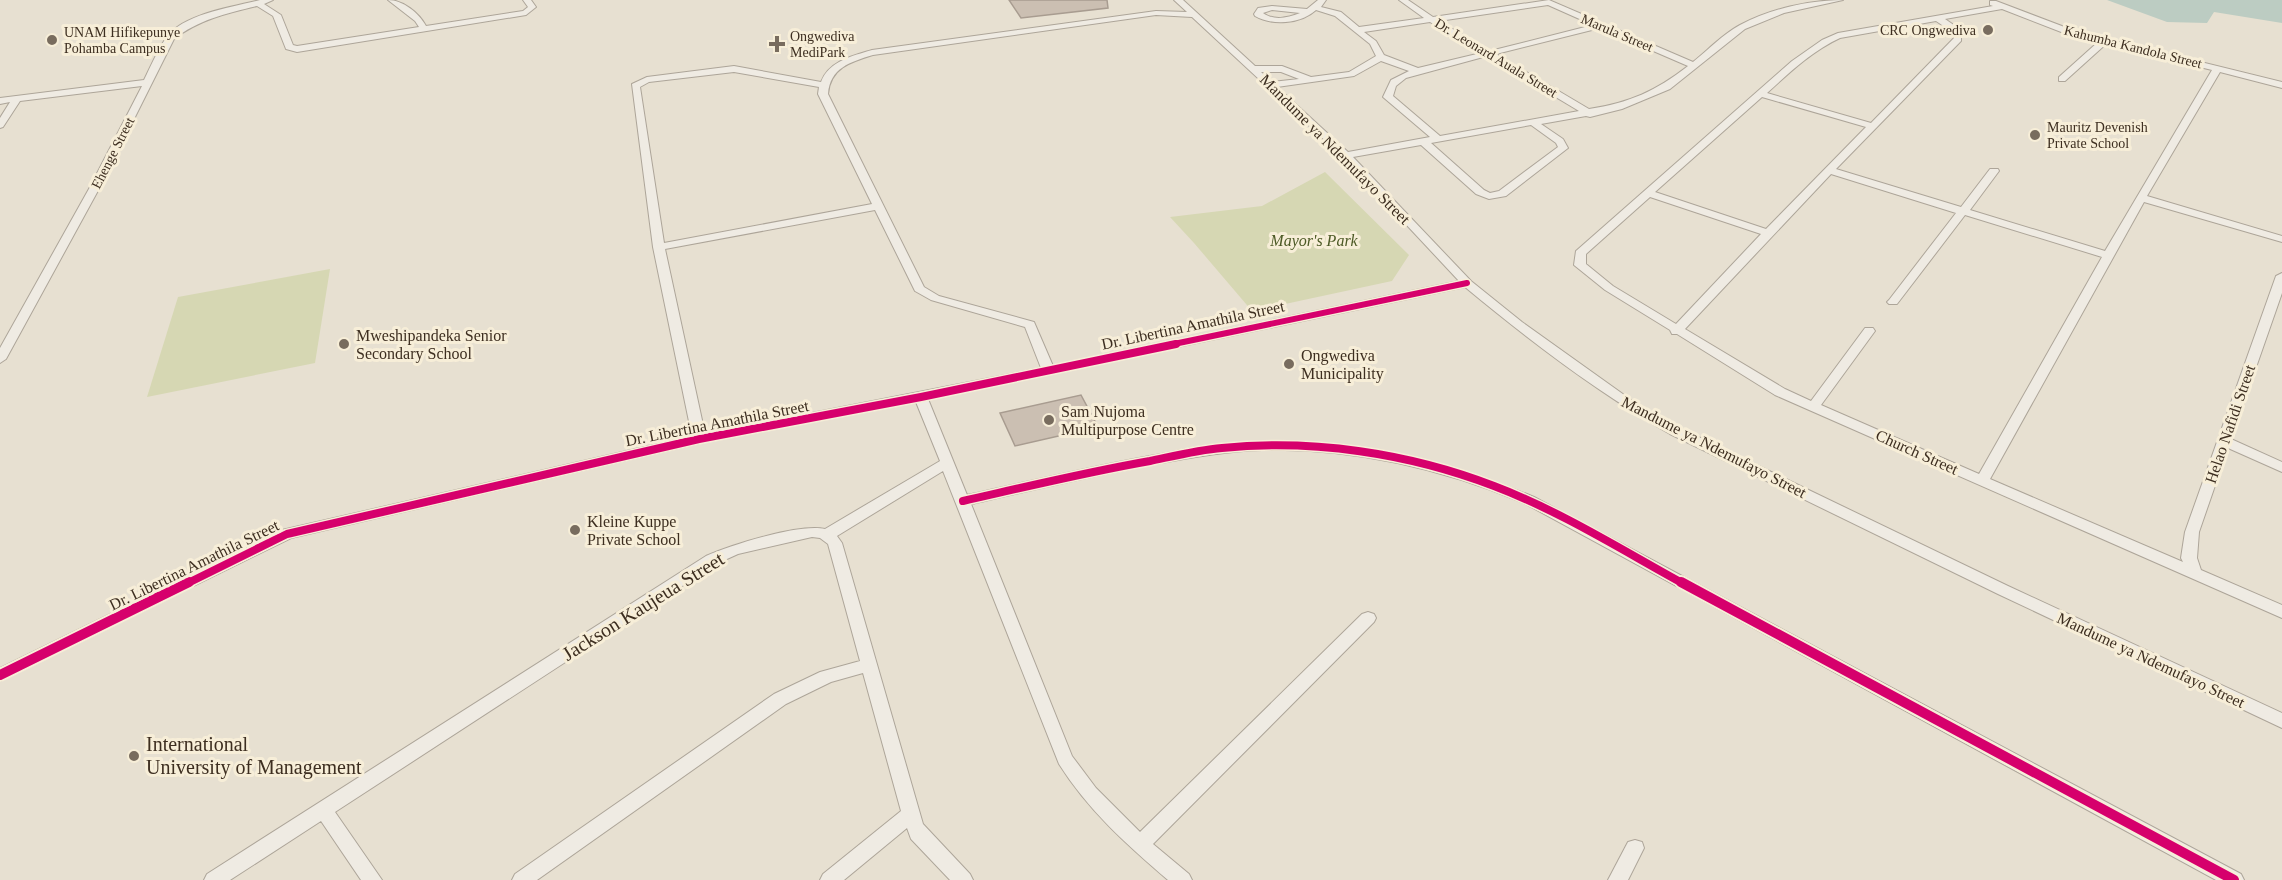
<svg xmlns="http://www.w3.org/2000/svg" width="2282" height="880" font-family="'Times New Roman',serif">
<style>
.green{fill:#d6d7b3}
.water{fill:#bcccc2}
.building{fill:#cbbfb2;stroke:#a89c90;stroke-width:1.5}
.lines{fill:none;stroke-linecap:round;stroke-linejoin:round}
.minor-casing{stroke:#ada599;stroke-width:2}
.minor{fill:#efebe3;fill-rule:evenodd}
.cycleway-far2-casing{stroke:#f7eed8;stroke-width:9}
.cycleway-far1-casing{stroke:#f7eed8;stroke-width:11}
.cycleway-casing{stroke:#f7eed8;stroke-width:14}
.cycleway-far2{stroke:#d6006c;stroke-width:6}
.cycleway-far1{stroke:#d6006c;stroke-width:8}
.cycleway{stroke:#d6006c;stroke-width:10}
.poi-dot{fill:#786c5e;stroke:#f7eed8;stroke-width:2}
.labels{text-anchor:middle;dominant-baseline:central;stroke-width:6;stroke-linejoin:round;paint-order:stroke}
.far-poi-label{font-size:14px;fill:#3d2e20;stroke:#f7eed8;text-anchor:start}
.far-street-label{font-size:14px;fill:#3d2e20;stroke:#f7eed8}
.street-label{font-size:16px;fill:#3d2e20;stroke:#f7eed8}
.park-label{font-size:16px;font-style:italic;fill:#4d5a26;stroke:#f7eed8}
.poi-label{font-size:16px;fill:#3d2e20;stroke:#f7eed8;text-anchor:start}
.near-street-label{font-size:20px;fill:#3d2e20;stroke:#f7eed8}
.near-poi-label{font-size:20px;fill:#3d2e20;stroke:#f7eed8;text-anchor:start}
</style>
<rect width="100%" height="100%" fill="#e7e0d1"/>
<g class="green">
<path d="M 1325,172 L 1409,255 L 1392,281 L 1252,311 L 1194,243 L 1170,217 L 1262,206 Z"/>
<path d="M 330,269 L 315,363 L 147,397 L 178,297 Z"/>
</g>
<path class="water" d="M 2107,0 L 2282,0 L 2282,23 L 2214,12 L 2207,23 L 2167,22 Z"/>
<g class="building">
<path d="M 1009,0 L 1107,0 L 1108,8 L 1021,18 Z"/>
<path d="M 1081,395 L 1098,427 L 1015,446 L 1000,413 Z"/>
</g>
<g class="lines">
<defs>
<g id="minor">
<path d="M 260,0 L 273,0 L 264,4 L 281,15 L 293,45 L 297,46 L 419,27 L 415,21 L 388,0 C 403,0 419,13 426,26 L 523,11 L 528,7 L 523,0 L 531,0 L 536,7 L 526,15 L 297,52 L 286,49 L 273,16 L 257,6 C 227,13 198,20 174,39 L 100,187 L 6,359 L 0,363 L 0,348 L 90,187 L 142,86 L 20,101 L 3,127 L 0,128 L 0,118 L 10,102 L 0,104 L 0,98 L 144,80 C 151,66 157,51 166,38 C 182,14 233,7 260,0 Z"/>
<path d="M 1174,0 L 1183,0 L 1255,66 L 1282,66 L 1311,77 L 1349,72 L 1376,56 L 1370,44 L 1335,16 L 1316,10 C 1301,24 1272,26 1255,16 L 1254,14 L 1258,8 L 1272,6 L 1307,9 L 1318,0 L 1326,0 L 1321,7 L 1341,12 L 1359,27 L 1424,18 L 1399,0 L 1408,0 L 1433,17 L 1549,0 L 1693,62 C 1708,50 1723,34 1740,25 C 1770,9 1809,0 1843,0 L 1784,13 L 1745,29 L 1670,89 L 1622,109 L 1590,117 L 1586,116 L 1541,124 L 1563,139 L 1568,148 L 1506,196 L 1489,199 L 1476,194 L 1421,145 L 1353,157 L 1471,281 L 1522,322 L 1634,402 L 1680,428 L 2008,586 L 2282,713 L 2282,728 L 1998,594 L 1670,434 C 1597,392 1530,341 1465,287 L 928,399 L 967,495 C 1028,482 1089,467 1150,456 C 1174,452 1198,446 1222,444 C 1330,434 1435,456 1534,497 L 2241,874 L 2244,880 L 2216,880 L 1524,503 C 1440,468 1354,448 1262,450 C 1225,451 1190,458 1154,464 C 1092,476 1032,490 971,504 L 1072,756 L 1096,788 L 1140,832 L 1362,614 L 1368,612 L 1374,614 L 1376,618 L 1374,622 L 1153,844 L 1189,874 L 1192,880 L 1168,880 C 1127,845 1088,810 1059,764 L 943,471 L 837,536 L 842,543 L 923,824 L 970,874 L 973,880 L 950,880 L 911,839 L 907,828 L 844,880 L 820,880 L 823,874 L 901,811 L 863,673 L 831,682 L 786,704 L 537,880 L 512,880 L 515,874 L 774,694 L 820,672 L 860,661 L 828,544 L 820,538 L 812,537 L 738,554 L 716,564 L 335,812 L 382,880 L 361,880 L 321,821 L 230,880 L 204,880 L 207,874 L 706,556 C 731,545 800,523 825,529 L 940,461 L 916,402 L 699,443 L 291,538 L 0,681 L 0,668 L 282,530 L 692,436 L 653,247 L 632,84 L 647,77 L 734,66 L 821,82 C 829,61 852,56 872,50 L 1156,11 L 1187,12 ZM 1548,5 L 1593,25 L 1490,51 L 1439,21 ZM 1272,10 L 1300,13 C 1287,18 1274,21 1263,13 ZM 1156,15 L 1192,17 L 1343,157 L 1459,281 L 1053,366 L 1034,322 L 939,296 L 924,287 L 828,94 C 830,68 850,62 873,55 ZM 1430,22 L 1481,53 L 1418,68 L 1384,55 L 1376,41 L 1364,32 ZM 1600,28 L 1688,66 C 1656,91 1629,103 1589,109 L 1496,54 ZM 1487,56 L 1579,111 L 1440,136 L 1393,96 L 1396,86 L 1406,78 ZM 1381,61 L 1409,71 L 1391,80 L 1383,97 L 1430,137 L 1348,152 L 1277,87 L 1354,76 ZM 734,72 L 819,87 L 818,94 L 872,204 L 664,243 L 640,87 L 649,82 ZM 1261,72 L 1281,72 L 1299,79 L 1272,82 ZM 1531,125 L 1556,143 L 1558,147 L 1499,191 L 1490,193 L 1484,190 L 1431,143 ZM 875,210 L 915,291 L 931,300 L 1025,327 L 1041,368 L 705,434 L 665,249 Z"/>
<path d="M 1990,1 L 1996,1 L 2075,31 L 2282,82 L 2282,88 L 2220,72 L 2147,196 L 2282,236 L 2282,242 L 2144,202 L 1990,479 L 2183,562 L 2181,558 L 2185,532 L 2276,276 L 2282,273 L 2282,293 L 2231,439 L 2282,462 L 2282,472 L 2228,448 L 2199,532 L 2197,558 L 2201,570 L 2282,605 L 2282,618 L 1775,395 L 1677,334 L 1672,334 L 1670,330 L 1605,290 L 1574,265 L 1576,251 L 1792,61 L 1822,40 L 1838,33 L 1993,6 L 1990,5 ZM 2002,9 L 2069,35 L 2098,42 L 2059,77 L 2059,81 L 2065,81 L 2106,44 L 2212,70 L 2105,251 L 1970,210 L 1999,171 L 1998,169 L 1990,169 L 1961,207 L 1836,169 L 1961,41 L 1961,30 L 1945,19 ZM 1936,21 L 1954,33 L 1954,38 L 1871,123 L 1767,93 C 1790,72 1812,51 1840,38 ZM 1762,97 L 1866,127 L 1766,229 L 1655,192 ZM 1831,174 L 1956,213 L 1889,300 L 1887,302 L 1889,304 L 1897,304 L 1965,215 L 2102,257 L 1979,474 L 1821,405 L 1875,331 L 1873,328 L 1865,328 L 1811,401 L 1785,389 L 1685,329 ZM 1650,197 L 1761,234 L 1676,324 L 1613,286 L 1586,264 L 1586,254 Z"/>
<path d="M 1635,840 L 1642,842 L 1644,848 L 1628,880 L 1608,880 L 1628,842 Z"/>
</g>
</defs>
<use href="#minor" class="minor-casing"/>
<use href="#minor" class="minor"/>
<defs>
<path id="cycleway-far2" d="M 1169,345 L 1467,283"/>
<g id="cycleway-far1">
<path d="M 963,501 C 1025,487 1087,472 1150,461 C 1174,456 1198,450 1222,448 C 1313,439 1408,453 1494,486 C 1560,511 1622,550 1684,584"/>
<path d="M 186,584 L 287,534 L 699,439 L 921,397 L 1176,344"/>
</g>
<g id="cycleway">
<path d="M 1681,582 L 2234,880"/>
<path d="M 0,675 L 189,582"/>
</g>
</defs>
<use href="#cycleway-far2" class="cycleway-far2-casing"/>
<use href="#cycleway-far1" class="cycleway-far1-casing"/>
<use href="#cycleway" class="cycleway-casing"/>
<use href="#cycleway-far2" class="cycleway-far2"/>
<use href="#cycleway-far1" class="cycleway-far1"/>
<use href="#cycleway" class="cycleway"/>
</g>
<g class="poi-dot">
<circle cx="1988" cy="30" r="6"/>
<circle cx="52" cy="40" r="6"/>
<path d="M774 35h6v6h6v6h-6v6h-6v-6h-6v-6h6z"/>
<circle cx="2035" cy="135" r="6"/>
<circle cx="344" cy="344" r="6"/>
<circle cx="1289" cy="364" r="6"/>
<circle cx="1049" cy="420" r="6"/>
<circle cx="575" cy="530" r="6"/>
<circle cx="134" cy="756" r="6"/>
</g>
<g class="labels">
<g class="far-poi-label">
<text x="1976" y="30" text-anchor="end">CRC Ongwediva</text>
<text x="64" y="32">UNAM Hifikepunye<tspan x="64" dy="16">Pohamba Campus</tspan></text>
<text x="790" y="36">Ongwediva<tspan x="790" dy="16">MediPark</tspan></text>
<text x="2047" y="127">Mauritz Devenish<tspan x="2047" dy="16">Private School</tspan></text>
</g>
<g class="far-street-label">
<text transform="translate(1617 33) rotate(23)">Marula Street</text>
<text transform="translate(2133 47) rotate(14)">Kahumba Kandola Street</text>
<text transform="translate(1496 58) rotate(31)">Dr. Leonard Auala Street</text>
<text transform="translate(113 153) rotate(-63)">Ehenge Street</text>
</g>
<g class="street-label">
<text transform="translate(1335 149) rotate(45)">Mandume ya Ndemufayo Street</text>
<text transform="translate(1193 325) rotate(-12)">Dr. Libertina Amathila Street</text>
<text transform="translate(717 423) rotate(-11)">Dr. Libertina Amathila Street</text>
<text transform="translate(2230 424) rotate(-71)">Helao Nafidi Street</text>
<text transform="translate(1714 447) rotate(27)">Mandume ya Ndemufayo Street</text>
<text transform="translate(1917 452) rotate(24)">Church Street</text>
<text transform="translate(194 565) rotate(-26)">Dr. Libertina Amathila Street</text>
<text transform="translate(2151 660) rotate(25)">Mandume ya Ndemufayo Street</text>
</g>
<g class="park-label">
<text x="1314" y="240">Mayor's Park</text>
</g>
<g class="poi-label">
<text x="356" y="335">Mweshipandeka Senior<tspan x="356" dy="18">Secondary School</tspan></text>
<text x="1301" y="355">Ongwediva<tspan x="1301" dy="18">Municipality</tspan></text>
<text x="1061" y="411">Sam Nujoma<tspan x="1061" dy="18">Multipurpose Centre</tspan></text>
<text x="587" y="521">Kleine Kuppe<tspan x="587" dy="18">Private School</tspan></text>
</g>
<g class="near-street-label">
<text transform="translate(643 606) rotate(-32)">Jackson Kaujeua Street</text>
</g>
<g class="near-poi-label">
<text x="146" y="744">International<tspan x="146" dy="23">University of Management</tspan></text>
</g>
</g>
</svg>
